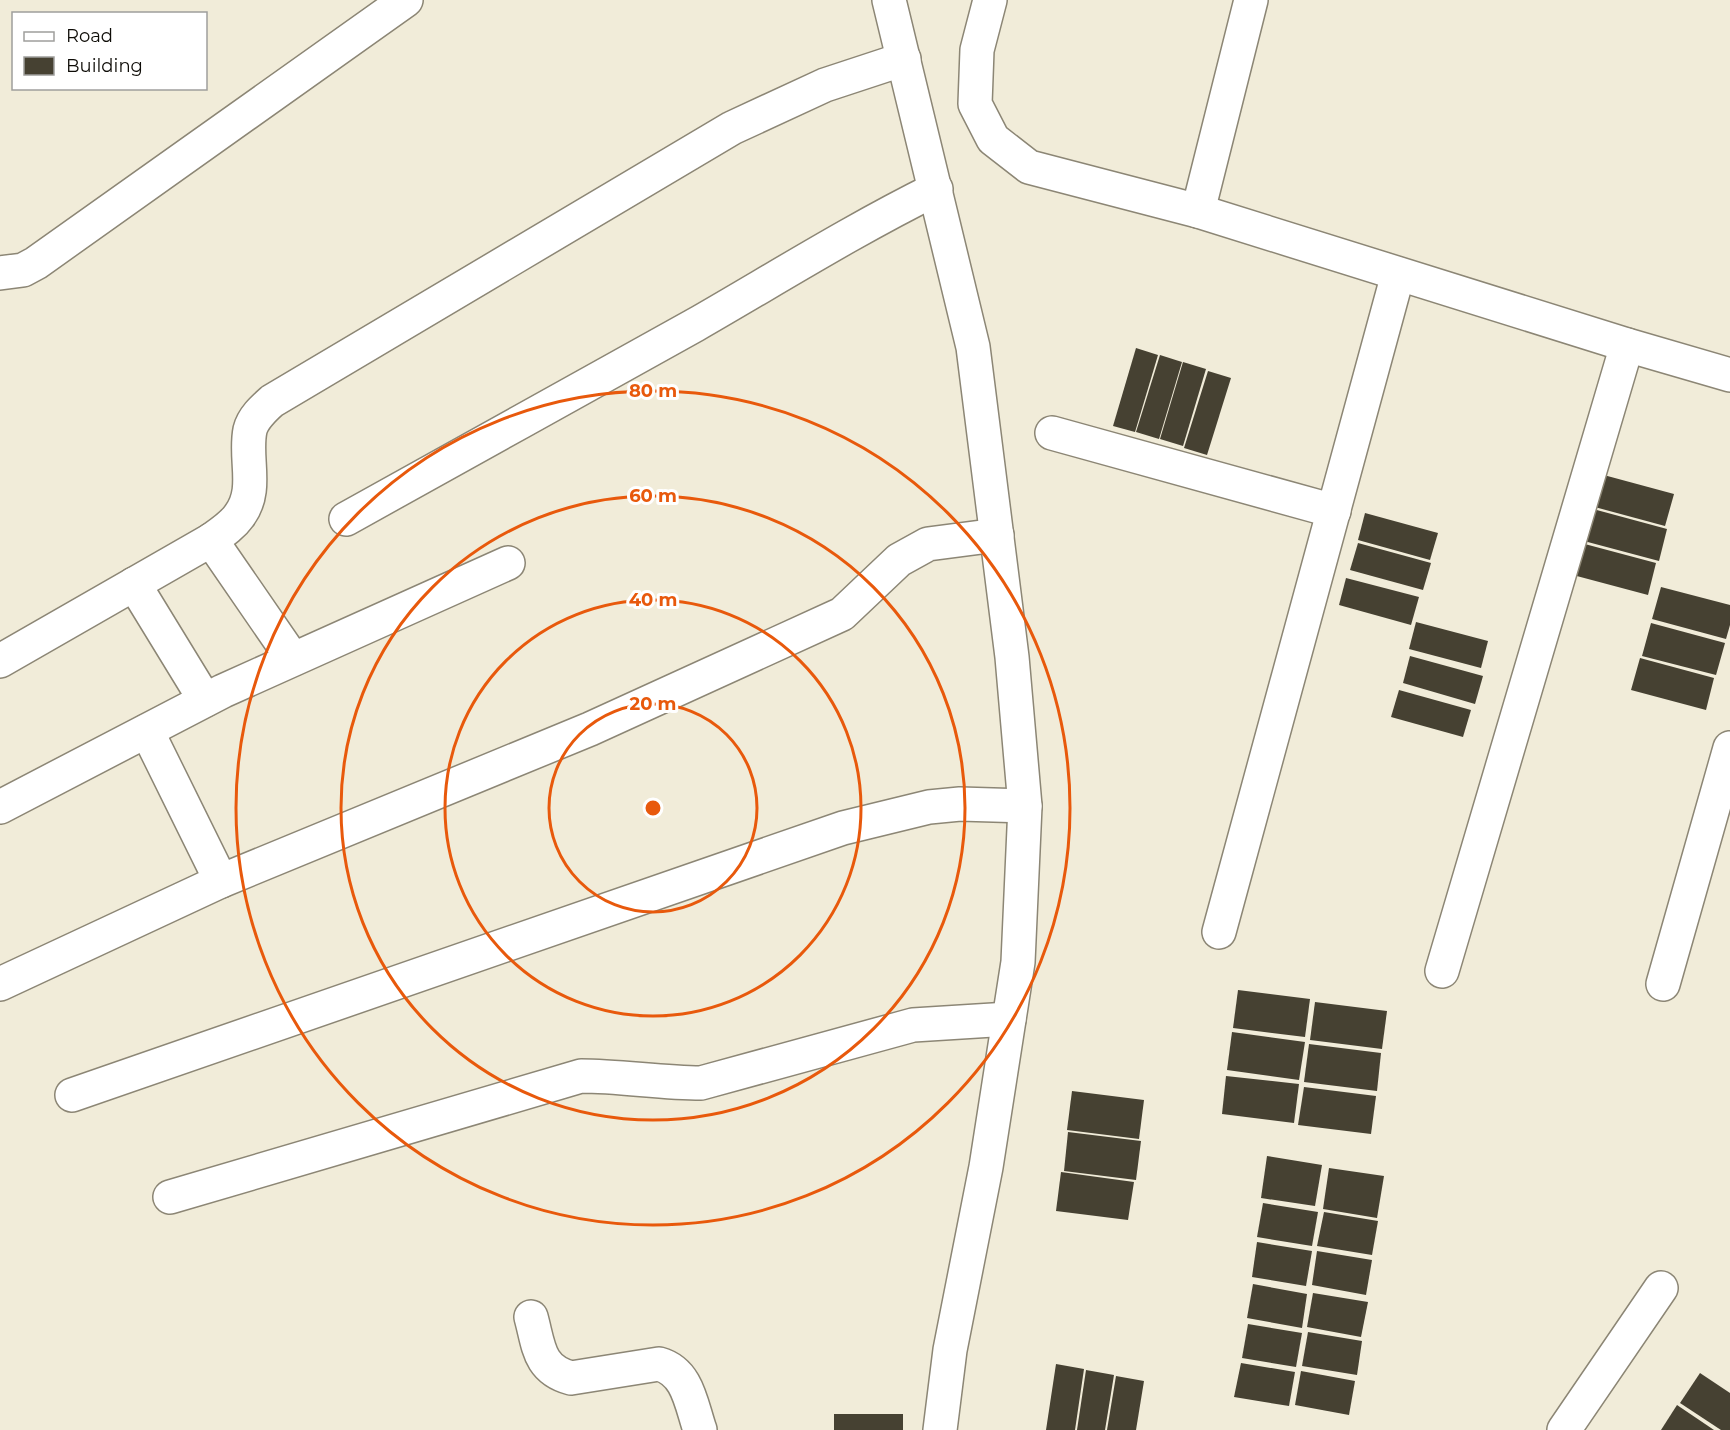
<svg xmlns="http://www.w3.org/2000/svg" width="1730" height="1430" font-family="Montserrat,sans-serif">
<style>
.building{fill:#464132}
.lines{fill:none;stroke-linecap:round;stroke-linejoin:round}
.minor-casing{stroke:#8c8675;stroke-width:36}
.minor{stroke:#fff;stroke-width:33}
.ring{fill:none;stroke:#e8590c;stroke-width:3}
.centre{fill:#e8590c;stroke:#fff;stroke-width:3}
.ring-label{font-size:18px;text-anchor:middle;font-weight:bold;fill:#e8590c;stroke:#fff;stroke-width:6;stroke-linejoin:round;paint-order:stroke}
</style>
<rect width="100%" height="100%" fill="#f1ecd9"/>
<g class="building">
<path d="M 1136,348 L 1158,355 L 1135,432 L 1113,426 Z"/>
<path d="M 1160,355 L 1182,362 L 1159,439 L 1136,432 Z"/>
<path d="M 1183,362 L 1206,369 L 1183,446 L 1160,439 Z"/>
<path d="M 1208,371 L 1231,378 L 1207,455 L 1184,448 Z"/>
<path d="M 1600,474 L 1674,494 L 1665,526 L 1591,506 Z"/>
<path d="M 1593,509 L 1667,529 L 1659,561 L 1584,541 Z"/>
<path d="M 1365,513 L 1438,533 L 1430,560 L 1358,540 Z"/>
<path d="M 1358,543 L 1431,563 L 1423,590 L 1350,570 Z"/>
<path d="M 1581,543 L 1656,563 L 1648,595 L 1573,575 Z"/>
<path d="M 1346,578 L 1419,597 L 1411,625 L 1339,605 Z"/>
<path d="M 1661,587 L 1730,605 L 1730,625 L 1726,639 L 1652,619 Z"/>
<path d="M 1416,622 L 1488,641 L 1481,668 L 1409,649 Z"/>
<path d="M 1651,623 L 1725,643 L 1716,675 L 1642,656 Z"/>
<path d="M 1410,656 L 1483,676 L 1475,704 L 1403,683 Z"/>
<path d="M 1640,658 L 1714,678 L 1706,710 L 1631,690 Z"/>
<path d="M 1399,690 L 1471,710 L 1463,737 L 1391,717 Z"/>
<path d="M 1238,990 L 1310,999 L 1305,1037 L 1233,1028 Z"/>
<path d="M 1315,1002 L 1387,1011 L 1382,1049 L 1310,1040 Z"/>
<path d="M 1232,1032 L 1305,1042 L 1299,1080 L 1227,1070 Z"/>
<path d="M 1309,1044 L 1381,1053 L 1377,1091 L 1304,1082 Z"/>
<path d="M 1226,1076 L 1299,1084 L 1294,1123 L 1222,1114 Z"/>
<path d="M 1304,1087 L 1376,1096 L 1371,1134 L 1298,1125 Z"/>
<path d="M 1072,1091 L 1144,1100 L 1139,1139 L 1067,1130 Z"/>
<path d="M 1068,1132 L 1141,1141 L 1136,1180 L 1064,1171 Z"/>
<path d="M 1267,1156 L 1322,1165 L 1315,1206 L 1261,1198 Z"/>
<path d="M 1329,1168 L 1384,1176 L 1377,1218 L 1323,1209 Z"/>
<path d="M 1061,1172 L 1134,1182 L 1128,1220 L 1056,1211 Z"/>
<path d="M 1263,1203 L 1318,1212 L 1312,1246 L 1257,1237 Z"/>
<path d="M 1324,1212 L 1378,1221 L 1372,1255 L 1317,1246 Z"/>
<path d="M 1257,1242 L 1312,1251 L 1306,1286 L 1252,1277 Z"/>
<path d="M 1317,1251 L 1372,1260 L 1366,1295 L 1312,1285 Z"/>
<path d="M 1253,1284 L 1307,1294 L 1302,1328 L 1247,1318 Z"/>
<path d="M 1313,1293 L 1368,1302 L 1361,1337 L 1307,1327 Z"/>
<path d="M 1248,1324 L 1302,1333 L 1296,1367 L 1242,1358 Z"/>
<path d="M 1308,1332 L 1362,1341 L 1357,1375 L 1302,1366 Z"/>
<path d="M 1241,1363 L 1295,1372 L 1289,1406 L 1234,1397 Z"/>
<path d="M 1056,1364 L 1084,1369 L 1075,1430 L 1046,1430 Z"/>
<path d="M 1086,1370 L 1114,1375 L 1105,1430 L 1077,1430 Z"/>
<path d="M 1301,1371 L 1355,1381 L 1349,1415 L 1295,1405 Z"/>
<path d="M 1700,1373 L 1730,1393 L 1730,1430 L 1721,1430 L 1680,1403 Z"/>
<path d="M 1116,1376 L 1144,1381 L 1136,1430 L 1107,1430 Z"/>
<path d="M 1677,1405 L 1714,1430 L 1661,1430 Z"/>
<rect x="834" y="1414" width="69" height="16"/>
</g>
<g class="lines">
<defs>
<g id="minor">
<path d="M 889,0 L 973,347 L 1012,657 L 1025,806 L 1018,962 L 986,1167 L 950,1350 L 940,1430"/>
<path d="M 990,0 L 977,50 L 975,104 L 993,139 L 1029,167 L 1198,211 L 1627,345 L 1730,375"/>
<path d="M 1198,211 L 1251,0"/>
<path d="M 0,273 L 23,270 L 36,263 L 406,0"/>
<path d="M 1052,433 L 1334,511"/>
<path d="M 346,519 C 462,454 579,390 695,325 C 775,279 853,230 936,189"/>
<path d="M 211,540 L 293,659"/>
<path d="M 134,584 L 205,700"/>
<path d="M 0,661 L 211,540 C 221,533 232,526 239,516 C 259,490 244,459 250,430 C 253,418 263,409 272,401 L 732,128 L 825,85 L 904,59"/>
<path d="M 147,731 L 221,881"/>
<path d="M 0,807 L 223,691 L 508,563"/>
<path d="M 1219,932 L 1398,274"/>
<path d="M 1442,971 L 1627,345"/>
<path d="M 0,984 L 221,881 L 590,729 L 842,614 L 899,560 L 928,544 L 997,535"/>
<path d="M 1663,984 L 1730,748"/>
<path d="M 72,1095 L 843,828 L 929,807 L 960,804 L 1025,806"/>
<path d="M 170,1197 L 581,1076 C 621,1076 661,1083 701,1083 L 913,1025 L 1009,1019"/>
<path d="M 531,1317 C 539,1346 538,1369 571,1378 L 659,1364 C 688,1372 691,1404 700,1430"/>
<path d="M 1564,1430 L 1661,1288"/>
</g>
</defs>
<use href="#minor" class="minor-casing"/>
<use href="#minor" class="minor"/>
</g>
<g class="ring">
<circle cx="653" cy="808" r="104"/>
<circle cx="653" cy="808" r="208"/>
<circle cx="653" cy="808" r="312"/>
<circle cx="653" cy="808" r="417"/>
</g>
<circle cx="653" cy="808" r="9" class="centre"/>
<g class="ring-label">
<text x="653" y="397">80 m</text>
<text x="653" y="502">60 m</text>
<text x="653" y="606">40 m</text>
<text x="653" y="710">20 m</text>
</g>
<rect x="12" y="12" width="195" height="78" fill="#ffffff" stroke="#9f9e9c" stroke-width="1.5"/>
<rect x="24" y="32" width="30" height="9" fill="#ffffff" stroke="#9f9e9c" stroke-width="1.5"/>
<text x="66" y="42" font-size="18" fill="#0e0c07">Road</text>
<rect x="24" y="57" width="30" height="18" fill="#464132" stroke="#9f9e9c" stroke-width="1.5"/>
<text x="66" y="72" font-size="18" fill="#0e0c07">Building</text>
</svg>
